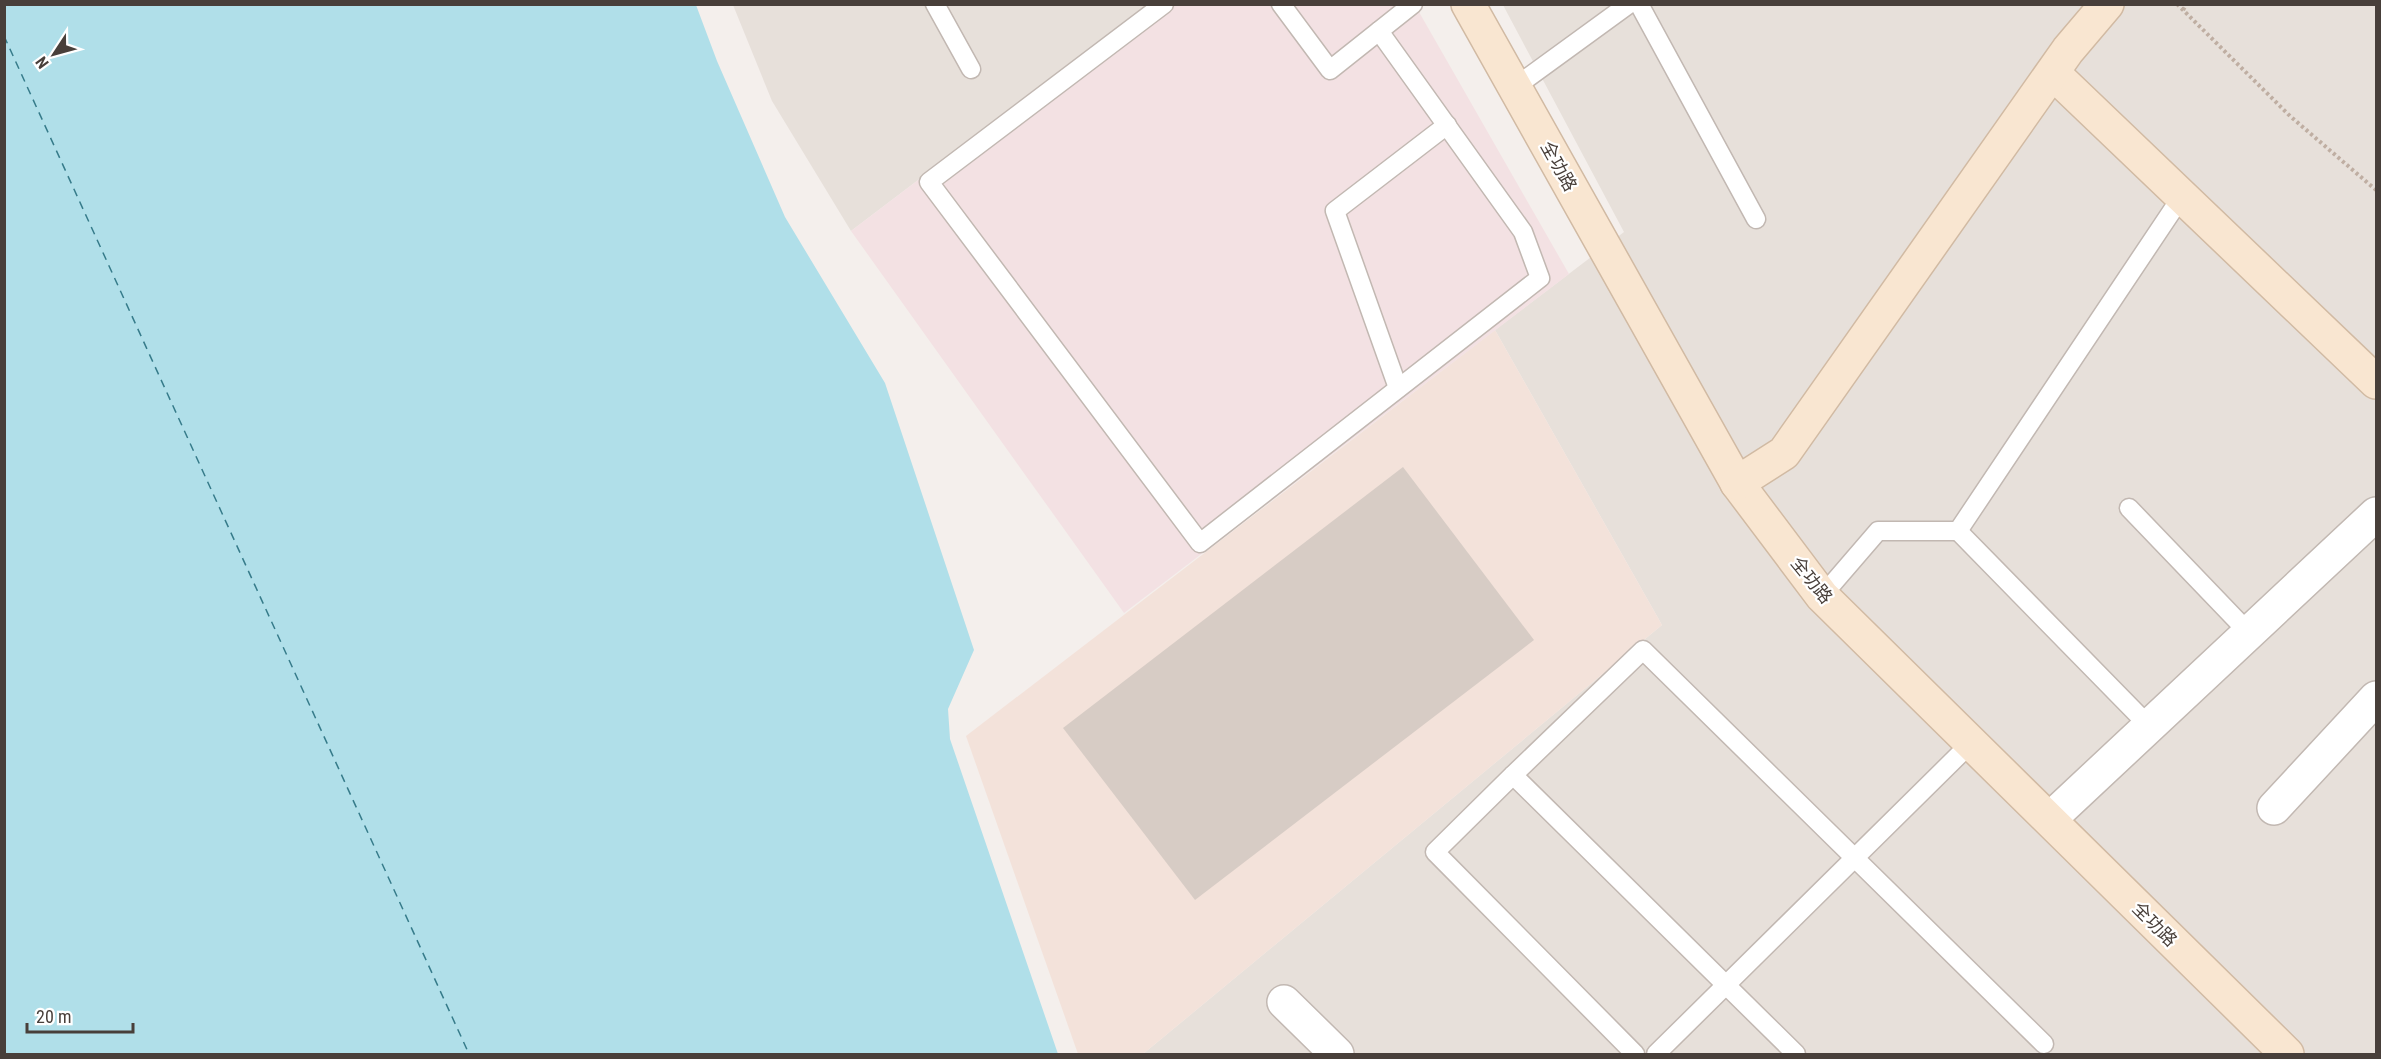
<svg xmlns="http://www.w3.org/2000/svg" width="2381" height="1059" font-family="'Roboto Condensed','Noto Sans SC',sans-serif">
<style>
.residential{fill:#e7e0da}
.commercial{fill:#f3e2da}
.medical{fill:#f3e1e3}
.water{fill:#b0dfe9}
.lines{fill:none;stroke-linecap:round;stroke-linejoin:round}
.ferry{stroke:#367b8a;stroke-width:1.5;stroke-dasharray:8 6;stroke-linecap:butt}
.building{fill:#d7ccc5}
.lane-casing{stroke:#c2b8b2;stroke-width:21}
.street-casing{stroke:#c2b8b2;stroke-width:36}
.secondary-casing{stroke:#d1baa3;stroke-width:36}
.path{stroke:#bfaea2;stroke-width:4;stroke-dasharray:3 3;stroke-linecap:butt}
.lane{stroke:#fff;stroke-width:18}
.street{stroke:#fff;stroke-width:33}
.secondary{stroke:#f9e6d1;stroke-width:33}
.labels{text-anchor:middle;dominant-baseline:central;stroke-width:4.5;stroke-linejoin:round;paint-order:stroke}
.street-label{font-size:18px;fill:#483f3a;stroke:#fff}
</style>
<rect width="100%" height="100%" fill="#f4efec"/>
<g class="residential">
<path d="M 733,5 L 1149,5 L 851,231 L 772,101 Z"/>
<path d="M 1503,5 L 2376,5 L 2376,1054 L 1143,1054 L 1662,625 L 1495,330 L 1624,232 Z"/>
</g>
<path class="commercial" d="M 1495,330 L 1662,625 L 1143,1054 L 1078,1054 L 966,736 Z"/>
<path class="medical" d="M 1149,5 L 1415,5 L 1569,274 L 1124,613 L 851,231 Z"/>
<path class="water" d="M 5,4 L 696,5 L 717,61 L 785,217 L 885,383 L 974,650 L 948,709 L 950,739 L 1058,1054 L 5,1054 Z"/>
<g class="lines">
<path class="ferry" d="M 4,36 L 469,1054"/>
</g>
<path class="building" d="M 1403,467 L 1534,640 L 1195,900 L 1063,728 Z"/>
<g class="lines">
<defs>
<g id="lane">
<path d="M 935,4 L 971,69"/>
<path d="M 1164,4 L 929,182 L 1200,543 L 1540,278 L 1523,232 L 1379,31"/>
<path d="M 1281,4 L 1330,70 L 1413,4"/>
<path d="M 1639,4 L 1756,219"/>
<path d="M 1515,87 L 1629,4"/>
<path d="M 1398,388 L 1335,211 L 1447,125"/>
<path d="M 2129,508 L 2249,633"/>
<path d="M 1958,531 L 2149,726"/>
<path d="M 1822,596 L 1878,531 L 1958,531 L 2182,196"/>
<path d="M 1513,775 L 1643,650 L 2044,1044"/>
<path d="M 1635,1054 L 1435,852 L 1513,775 L 1796,1054"/>
<path d="M 1656,1054 L 1971,743"/>
</g>
<g id="street">
<path d="M 2274,808 L 2376,698"/>
<path d="M 2050,819 L 2376,514"/>
<path d="M 1284,1002 L 1337,1054"/>
</g>
<g id="secondary">
<path d="M 1468,4 L 1737,483 L 1822,596 L 2287,1054"/>
<path d="M 2053,73 L 2376,382"/>
<path d="M 1737,483 L 1784,453 L 2068,50 L 2107,4"/>
</g>
</defs>
<use href="#lane" class="lane-casing"/>
<use href="#street" class="street-casing"/>
<use href="#secondary" class="secondary-casing"/>
<g class="path">
<path d="M 2177,4 L 2290,116 L 2376,190"/>
<path d="M 2183,10 L 2187,4"/>
</g>
<use href="#lane" class="lane"/>
<use href="#street" class="street"/>
<use href="#secondary" class="secondary"/>
</g>
<g class="labels">
<g class="street-label">
<text transform="translate(1559 166) rotate(61)">全功路</text>
<text transform="translate(1812 580) rotate(51)">全功路</text>
<text transform="translate(2155 924) rotate(45)">全功路</text>
</g>
</g>
<rect width="2381" height="1059" fill="none" stroke="#483f3a" stroke-width="12"/>
<g transform="translate(54 54) rotate(234)" stroke="#ffffff" stroke-width="4.5" paint-order="stroke">
<path d="M0-4.5L10 22L0 15L-10 22Z" fill="#483f3a"/>
<text y="-9" font-size="16" font-weight="bold" text-anchor="middle" fill="#483f3a">N</text>
</g>
<path d="M27 1023v9h106v-9" fill="none" stroke="#483f3a" stroke-width="3"/>
<text x="36" y="1023" font-size="18" fill="#483f3a" stroke="#ffffff" stroke-width="4.5" paint-order="stroke">20 m</text>
</svg>
